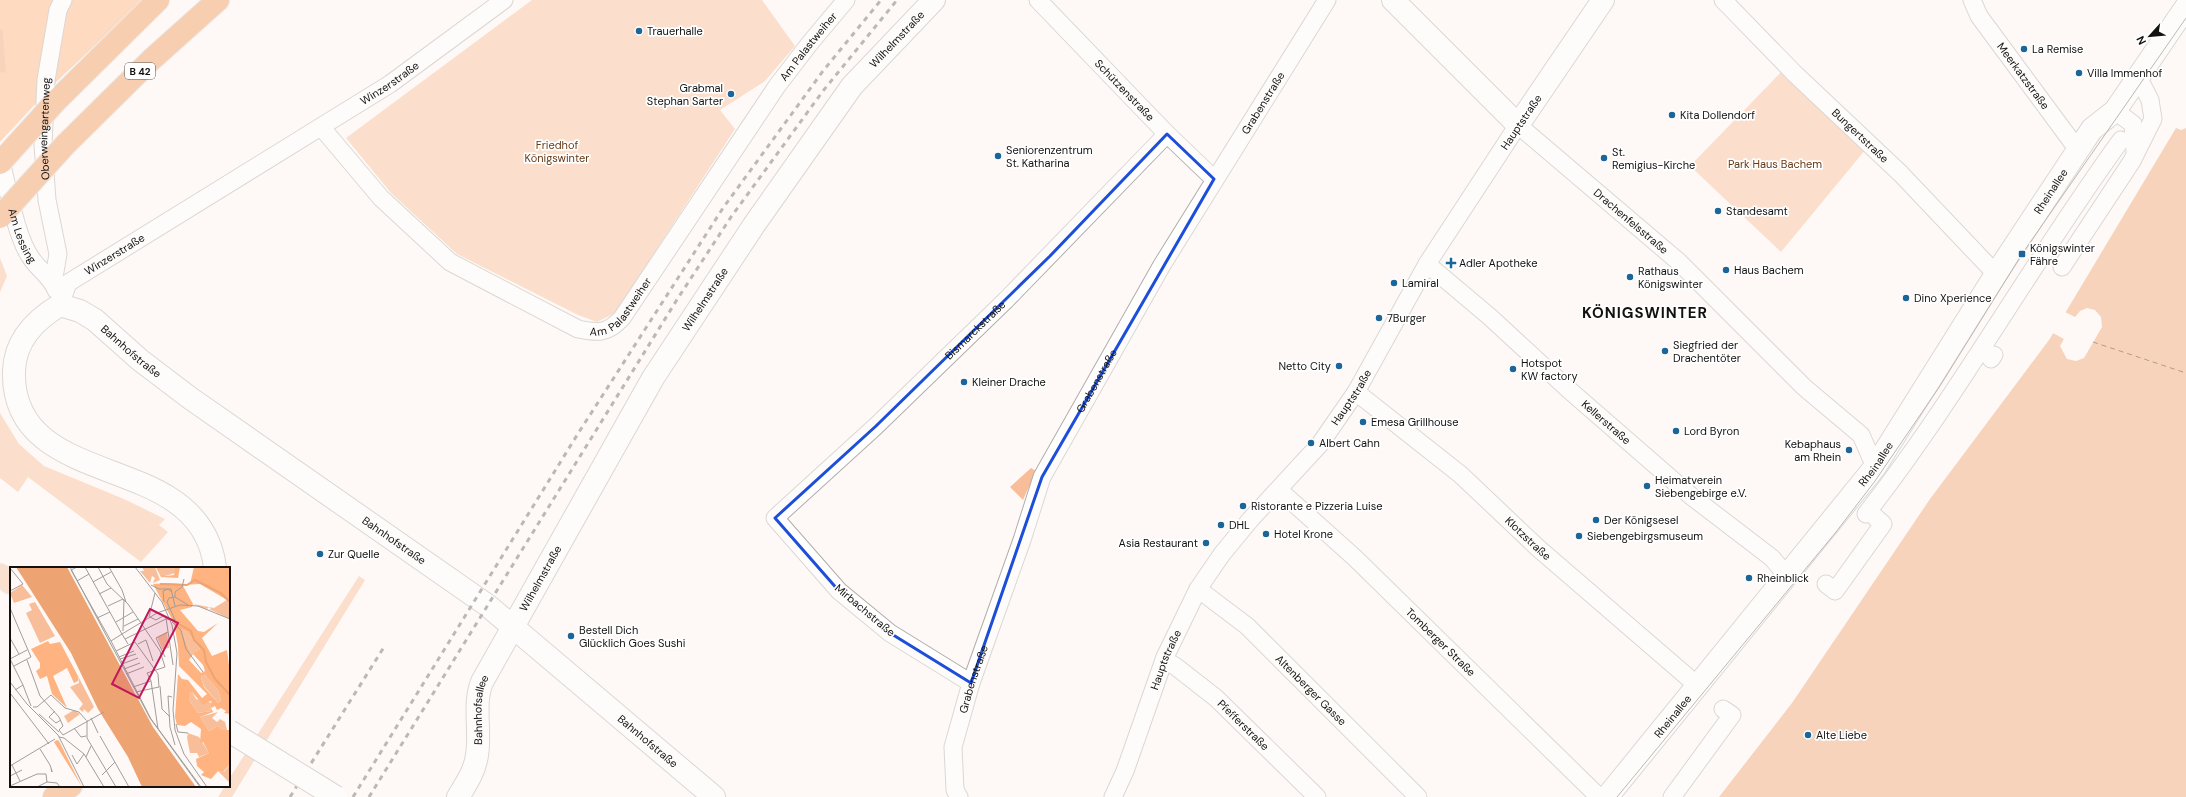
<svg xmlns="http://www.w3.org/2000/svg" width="2186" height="797" font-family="'DM Sans',sans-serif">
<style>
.green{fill:#f8be99}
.forest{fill:#feb381}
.water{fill:#eea472}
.pier{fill:#fef9f6}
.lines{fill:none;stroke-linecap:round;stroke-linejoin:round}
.stream{stroke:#eea472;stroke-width:5.5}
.ferry{stroke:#572801;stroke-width:1;stroke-dasharray:5 4;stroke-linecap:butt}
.street-casing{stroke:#b1adaa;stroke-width:19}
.secondary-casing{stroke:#b1adaa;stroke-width:24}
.primary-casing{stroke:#d5d4d4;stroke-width:24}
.highway-casing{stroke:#d5d4d4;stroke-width:24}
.street{stroke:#fff;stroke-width:17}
.secondary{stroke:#fff;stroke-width:22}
.primary{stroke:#f7c29d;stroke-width:22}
.highway{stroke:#f2995c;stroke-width:22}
.tram{stroke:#6b6867;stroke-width:1}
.rail{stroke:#6b6867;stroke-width:3;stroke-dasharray:5 5;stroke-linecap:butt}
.secondary-bridge-casing{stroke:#b1adaa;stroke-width:24;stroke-linecap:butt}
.highway-bridge-casing{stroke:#d5d4d4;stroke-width:24;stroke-linecap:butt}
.secondary-bridge{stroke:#fff;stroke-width:22}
.highway-bridge{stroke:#f2995c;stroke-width:22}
.marked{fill:none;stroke:#1d4ed8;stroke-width:3;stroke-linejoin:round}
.poi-dot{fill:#1b6599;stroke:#fff;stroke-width:1.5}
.labels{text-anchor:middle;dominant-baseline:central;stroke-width:3.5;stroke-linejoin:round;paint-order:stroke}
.shield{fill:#fff;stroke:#5a5958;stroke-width:1}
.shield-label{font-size:10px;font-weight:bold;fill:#131211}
.poi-label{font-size:11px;fill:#131211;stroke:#fff;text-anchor:start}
.street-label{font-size:11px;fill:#131211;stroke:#fff}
.park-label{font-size:11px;fill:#683814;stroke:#fff}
.district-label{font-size:15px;font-weight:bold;letter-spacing:1px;fill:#131211;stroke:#fff}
.inset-river{fill:none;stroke:#eea472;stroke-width:2}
.inset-road{fill:none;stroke:#a09d9a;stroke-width:1}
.view{fill:#c2185b;fill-opacity:0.15;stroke:#c2185b;stroke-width:2}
.inset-edge{fill:none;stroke:#131211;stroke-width:2}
</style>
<rect width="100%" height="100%" fill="#fef9f6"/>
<g class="green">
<path d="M 532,0 L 762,0 L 795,46 L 765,81 L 720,110 L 735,129 L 615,313 L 597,322 L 578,315 L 457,254 L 391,193 L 346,138 Z"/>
<path d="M 1784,69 L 1866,149 L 1781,252 L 1690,166 Z"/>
<path d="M 0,258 L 7,276 L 0,292 Z"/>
<path d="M 0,413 L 19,444 L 44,466 L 124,499 L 165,519 L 159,525 L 168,532 L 141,562 L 28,477 L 18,492 L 0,478 Z"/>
<path d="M 1031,468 L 1036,471 L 1023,500 L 1010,487 Z"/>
<path d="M 359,576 L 365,580 L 232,797 L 218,797 L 225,786 L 229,786 L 229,779 Z"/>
</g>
<path class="forest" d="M 0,0 L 143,0 L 53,85 L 0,142 Z"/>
<path class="water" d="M 2176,128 L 2181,130 L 2186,128 L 2186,797 L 1719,797 L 1792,703 L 1930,499 L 2049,340 Z"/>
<path class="pier" d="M 2087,308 L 2095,310 L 2101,317 L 2102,327 L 2084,358 L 2076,361 L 2067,359 L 2060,346 L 2064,339 L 2051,332 L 2063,311 L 2075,317 L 2080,311 Z"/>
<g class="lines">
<path class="stream" d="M 0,32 L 3,70"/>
<path class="ferry" d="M 2093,342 L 2186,373"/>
<defs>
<g id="street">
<path id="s1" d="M 1038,0 L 1167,134 L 1214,179"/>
<path id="s2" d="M 1723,0 L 1794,73 L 1901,174 L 1996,274"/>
<path id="s3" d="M 1972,0 L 1979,16 L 2078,150"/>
<path d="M 2115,111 L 2133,124 L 2135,151"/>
<path id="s4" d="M 322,128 L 381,198 L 450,262 L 578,329 C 598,333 607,334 622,318 L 777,86 L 810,43 L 846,0"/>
<path id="s5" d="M 0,158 C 8,186 15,235 31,258 C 39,270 51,277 56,290"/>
<path id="s6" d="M 1427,264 L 1490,317 L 1568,389 L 1691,496 L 1772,558 L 1787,576"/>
<path d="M 2062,267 L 2132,161 L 2153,119 L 2150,100 L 2138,77"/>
<path id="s7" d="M 53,283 L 58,254 L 47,200 L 43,145 L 46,80 L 58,10 L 63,0"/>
<path id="s8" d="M 60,305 L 68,283 L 390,84 L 504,0"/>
<path d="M 1991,359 L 1994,355"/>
<path id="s9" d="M 1356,392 L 1461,475 L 1538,548 L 1698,686"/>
<path id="s10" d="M 1279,490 L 1354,557 L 1599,797"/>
<path d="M 1866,514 C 1959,395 2032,262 2121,140"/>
<path d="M 1826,584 L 1835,591 L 1883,524 L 1875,517"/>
<path id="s11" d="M 1198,589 L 1247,626 L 1418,797"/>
<path id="s12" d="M 1164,660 L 1175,666 L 1216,698 L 1317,797"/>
<path id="s13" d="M 971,683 L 890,633 L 839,591 L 775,518 L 876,426 L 1006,300 L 1167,134"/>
<path id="s14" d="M 959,797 L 955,790 L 953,747 L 971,683 L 1022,540 L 1042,477 L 1162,265 L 1327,0"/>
<path id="s15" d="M 1113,797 L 1125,771 L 1165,657 L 1198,589 L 1222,554 L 1250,520 L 1320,444 L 1356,392 L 1427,264 L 1518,125 L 1679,262 L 1805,388 L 1861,435 L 1875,467"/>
<path d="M 1672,797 L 1732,715 L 1723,709"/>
</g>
<g id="secondary">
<path d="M 1393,0 L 1518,125 L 1603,0"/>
<path id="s16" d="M 215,568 C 212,539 196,515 171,499 C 115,462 11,461 14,371 C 15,340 35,320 60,305 L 80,311 L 95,320 L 140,360 L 190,398 L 487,605 L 714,797"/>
<path id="s17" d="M 458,797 C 466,784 475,771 477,755 C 481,731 473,704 482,682 L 653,378 L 754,225 L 852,86 L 934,0"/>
<path id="s18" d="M 1607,797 L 1875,467 L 1996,274 L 2078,150 L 2092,129 L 2115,111 L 2186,7"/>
</g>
<path id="primary" d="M 0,575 L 11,583"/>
<g id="highway">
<path d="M 56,101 L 158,0"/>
<path d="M 65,145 L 151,60 L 218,0"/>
<path d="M 54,797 L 71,786"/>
</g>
</defs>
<use href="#street" class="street-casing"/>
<use href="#secondary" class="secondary-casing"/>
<use href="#primary" class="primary-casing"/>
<use href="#highway" class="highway-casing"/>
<use href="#street" class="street"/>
<use href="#secondary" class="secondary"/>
<use href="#primary" class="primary"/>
<use href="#highway" class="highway"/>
<path class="tram" d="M 1617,797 L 1836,532 L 1875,481 L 1940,386 L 2022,254 L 2186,18"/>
<g class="rail">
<path d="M 290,797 L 384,647"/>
<path d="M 353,797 L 579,432 L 723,208 L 823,71 L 881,0"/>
<path d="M 369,797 L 678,298 L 731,217 L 823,91 L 897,0"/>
</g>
<defs>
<path id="secondary-bridge" d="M 229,731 L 336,797"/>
<g id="highway-bridge">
<path d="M 0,163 L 56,101"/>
<path d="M 0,217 L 65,145"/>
</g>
</defs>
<use href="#secondary-bridge" class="secondary-bridge-casing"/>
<use href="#highway-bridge" class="highway-bridge-casing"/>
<use href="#secondary-bridge" class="secondary-bridge"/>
<use href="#highway-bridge" class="highway-bridge"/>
</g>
<path d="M0 0H2186V797H0ZM 1167,134 L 1214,179 L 1042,477 L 971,683 L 890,633 L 839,591 L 775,518 L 876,426 L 1050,256 Z" fill="#fef9f6" fill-opacity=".55" fill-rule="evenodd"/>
<path class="marked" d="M 1167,134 L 1214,179 L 1042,477 L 971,683 L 890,633 L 839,591 L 775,518 L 876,426 L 1050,256 Z"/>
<g class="poi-dot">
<circle cx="639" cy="31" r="4"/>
<circle cx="2024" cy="49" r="4"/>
<circle cx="2079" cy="73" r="4"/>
<circle cx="731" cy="94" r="4"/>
<circle cx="1672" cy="115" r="4"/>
<circle cx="998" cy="156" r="4"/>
<circle cx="1604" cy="158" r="4"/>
<circle cx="1718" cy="211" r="4"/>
<rect x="2018" y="250" width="8" height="8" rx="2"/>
<path d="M1449 257h4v4h4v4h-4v4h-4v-4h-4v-4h4z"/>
<circle cx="1726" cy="270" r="4"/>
<circle cx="1630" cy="277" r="4"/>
<circle cx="1394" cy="283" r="4"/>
<circle cx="1906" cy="298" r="4"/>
<circle cx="1379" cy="318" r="4"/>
<circle cx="1665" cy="351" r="4"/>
<circle cx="1339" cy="366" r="4"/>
<circle cx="1513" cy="369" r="4"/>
<circle cx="964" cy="382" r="4"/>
<circle cx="1363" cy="422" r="4"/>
<circle cx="1676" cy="431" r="4"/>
<circle cx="1311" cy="443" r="4"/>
<circle cx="1849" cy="450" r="4"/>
<circle cx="1647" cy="486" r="4"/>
<circle cx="1243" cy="506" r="4"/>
<circle cx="1596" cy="520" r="4"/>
<circle cx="1221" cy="525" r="4"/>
<circle cx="1266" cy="534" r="4"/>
<circle cx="1579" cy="536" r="4"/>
<circle cx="1206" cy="543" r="4"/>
<circle cx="320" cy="554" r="4"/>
<circle cx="1749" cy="578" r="4"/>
<circle cx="571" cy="636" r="4"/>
<circle cx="1808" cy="735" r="4"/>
</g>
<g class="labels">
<rect class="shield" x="125" y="63" width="30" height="16" rx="3"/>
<g class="shield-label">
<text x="140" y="71">B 42</text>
</g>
<g class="poi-label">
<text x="647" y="31">Trauerhalle</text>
<text x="2032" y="49">La Remise</text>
<text x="2087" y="73">Villa Immenhof</text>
<text x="723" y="88" text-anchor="end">Grabmal<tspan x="723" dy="13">Stephan Sarter</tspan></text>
<text x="1680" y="115">Kita Dollendorf</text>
<text x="1006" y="150">Seniorenzentrum<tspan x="1006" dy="13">St. Katharina</tspan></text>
<text x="1612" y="152">St.<tspan x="1612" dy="13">Remigius-Kirche</tspan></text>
<text x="1726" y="211">Standesamt</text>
<text x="2030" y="248">Königswinter<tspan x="2030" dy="13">Fähre</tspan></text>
<text x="1459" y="263">Adler Apotheke</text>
<text x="1734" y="270">Haus Bachem</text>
<text x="1638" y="271">Rathaus<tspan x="1638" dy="13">Königswinter</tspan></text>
<text x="1402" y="283">Lamiral</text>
<text x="1914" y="298">Dino Xperience</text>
<text x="1387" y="318">7Burger</text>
<text x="1673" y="345">Siegfried der<tspan x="1673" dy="13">Drachentöter</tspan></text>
<text x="1521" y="363">Hotspot<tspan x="1521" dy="13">KW factory</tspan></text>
<text x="1331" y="366" text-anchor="end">Netto City</text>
<text x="972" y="382">Kleiner Drache</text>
<text x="1371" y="422">Emesa Grillhouse</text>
<text x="1684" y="431">Lord Byron</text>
<text x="1319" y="443">Albert Cahn</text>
<text x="1841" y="444" text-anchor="end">Kebaphaus<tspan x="1841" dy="13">am Rhein</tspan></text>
<text x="1655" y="480">Heimatverein<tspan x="1655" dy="13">Siebengebirge e.V.</tspan></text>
<text x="1251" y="506">Ristorante e Pizzeria Luise</text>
<text x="1604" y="520">Der Königsesel</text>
<text x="1229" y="525">DHL</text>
<text x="1274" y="534">Hotel Krone</text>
<text x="1587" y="536">Siebengebirgsmuseum</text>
<text x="1198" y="543" text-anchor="end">Asia Restaurant</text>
<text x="328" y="554">Zur Quelle</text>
<text x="1757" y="578">Rheinblick</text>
<text x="579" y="630">Bestell Dich<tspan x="579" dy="13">Glücklich Goes Sushi</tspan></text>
<text x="1816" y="735">Alte Liebe</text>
</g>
<g class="street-label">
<text stroke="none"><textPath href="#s17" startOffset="887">Wilhelmstraße</textPath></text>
<text stroke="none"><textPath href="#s4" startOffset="708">Am Palastweiher</textPath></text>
<text stroke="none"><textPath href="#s3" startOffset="92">Meerkatzstraße</textPath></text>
<text stroke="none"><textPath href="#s8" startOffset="402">Winzerstraße</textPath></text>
<text stroke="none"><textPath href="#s1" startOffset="125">Schützenstraße</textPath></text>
<text stroke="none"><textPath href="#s14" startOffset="770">Grabenstraße</textPath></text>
<text transform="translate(1521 122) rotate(-56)">Hauptstraße</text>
<text stroke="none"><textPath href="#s7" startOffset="156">Oberweingartenweg</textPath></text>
<text stroke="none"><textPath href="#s2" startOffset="193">Bungertstraße</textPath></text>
<text stroke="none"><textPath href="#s18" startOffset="752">Rheinallee</textPath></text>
<text stroke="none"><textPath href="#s15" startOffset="939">Drachenfelsstraße</textPath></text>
<text stroke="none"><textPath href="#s5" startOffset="81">Am Lessing</textPath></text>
<text stroke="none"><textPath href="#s8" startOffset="78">Winzerstraße</textPath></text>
<text stroke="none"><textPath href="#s17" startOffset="563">Wilhelmstraße</textPath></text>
<text stroke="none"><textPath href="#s4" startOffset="384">Am Palastweiher</textPath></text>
<text stroke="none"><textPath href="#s13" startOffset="533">Bismarckstraße</textPath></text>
<text stroke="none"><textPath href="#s16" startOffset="473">Bahnhofstraße</textPath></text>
<text stroke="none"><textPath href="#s14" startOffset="446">Grabenstraße</textPath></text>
<text stroke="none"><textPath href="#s15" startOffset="471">Hauptstraße</textPath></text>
<text stroke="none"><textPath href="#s6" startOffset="239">Kellerstraße</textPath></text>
<text stroke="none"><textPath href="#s18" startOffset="428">Rheinallee</textPath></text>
<text stroke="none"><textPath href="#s9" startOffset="226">Klotzstraße</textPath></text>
<text stroke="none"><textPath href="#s16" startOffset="797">Bahnhofstraße</textPath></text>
<text stroke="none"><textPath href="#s17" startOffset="239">Wilhelmstraße</textPath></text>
<text transform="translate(865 610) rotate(40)">Mirbachstraße</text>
<text stroke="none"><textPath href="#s10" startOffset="222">Tomberger Straße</textPath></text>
<text stroke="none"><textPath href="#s15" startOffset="147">Hauptstraße</textPath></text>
<text stroke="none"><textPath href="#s14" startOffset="122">Grabenstraße</textPath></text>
<text stroke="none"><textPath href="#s11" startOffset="152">Altenberger Gasse</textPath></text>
<text stroke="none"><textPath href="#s17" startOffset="92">Bahnhofsallee</textPath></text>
<text stroke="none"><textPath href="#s18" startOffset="104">Rheinallee</textPath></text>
<text stroke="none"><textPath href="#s12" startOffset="103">Pfefferstraße</textPath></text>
<text stroke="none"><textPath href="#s16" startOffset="1121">Bahnhofstraße</textPath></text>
</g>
<g class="park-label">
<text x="557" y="145">Friedhof<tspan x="557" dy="13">Königswinter</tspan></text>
<text x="1775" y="164">Park Haus Bachem</text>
</g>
<g class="district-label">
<text x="1645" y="313">KÖNIGSWINTER</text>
</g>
</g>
<g transform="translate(10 567)">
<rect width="220" height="220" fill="#fef9f6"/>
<path d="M 132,0 L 145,0 L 150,13 L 143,16 L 145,11 L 142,9 L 140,16 L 130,4 L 134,4 ZM 148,1 L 165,1 L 165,6 L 155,9 L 150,7 ZM 12,18 L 22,30 L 4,36 L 0,26 ZM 220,31 L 220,52 L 199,42 L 201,42 L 199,40 L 197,42 L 183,37 L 204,41 ZM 25,35 L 45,69 L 30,76 L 16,46 L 22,43 L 19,37 ZM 171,62 L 177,65 L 190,82 L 181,87 ZM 157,65 L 159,81 L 152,82 L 147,70 ZM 195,108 L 208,123 L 211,133 L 208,136 L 194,119 L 191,110 ZM 68,109 L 84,140 L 78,146 L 74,142 L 73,145 L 69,142 L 73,137 L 60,120 L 69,116 ZM 179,125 L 182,125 L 186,132 L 203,136 L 200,140 L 201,144 L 188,146 L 179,133 ZM 64,143 L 70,147 L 58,156 L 54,149 ZM 208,145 L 202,151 L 207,155 L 210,152 L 215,155 L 217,163 L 209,163 L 208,159 L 199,164 L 190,150 ZM 178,166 L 189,170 L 199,186 L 189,190 L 187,186 L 180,186 L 177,171 ZM 220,197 L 219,205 L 219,215 L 208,204 L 214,205 Z" fill="#f8be99"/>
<path d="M 146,0 L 149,0 L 150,7 L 156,9 L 164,8 L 165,1 L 162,0 L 170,0 L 168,11 L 151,10 ZM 184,0 L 220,0 L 220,31 L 217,33 L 190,17 L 173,18 L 180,17 ZM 158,16 L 172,17 L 183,37 L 182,40 L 170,43 L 188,64 L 194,65 L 208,56 L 192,71 L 202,89 L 217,83 L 220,106 L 220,147 L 214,146 L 216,144 L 211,141 L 207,143 L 205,139 L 201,141 L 203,145 L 190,150 L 199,164 L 208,159 L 210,163 L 220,163 L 220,197 L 213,205 L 208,204 L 201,212 L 191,208 L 194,205 L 187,199 L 186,192 L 199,186 L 193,175 L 190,176 L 191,162 L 181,155 L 175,159 L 167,158 L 165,150 L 168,107 L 172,112 L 178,113 L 192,131 L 197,127 L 169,99 L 168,79 L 164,56 L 143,17 ZM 171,62 L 177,65 L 190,82 L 181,87 ZM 183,87 L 193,98 L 195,104 L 191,106 L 179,93 ZM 195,108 L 208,123 L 211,133 L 208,136 L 194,120 L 191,110 ZM 179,125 L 182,125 L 193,138 L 200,134 L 202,135 L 200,140 L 201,144 L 188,146 L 179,133 ZM 38,74 L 40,77 L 50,75 L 68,109 L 68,114 L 64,116 L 57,101 L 43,109 L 57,141 L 42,127 L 37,109 L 30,112 L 26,104 L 30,101 L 30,96 L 21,82 ZM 47,173 L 49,174 L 72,220 L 44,175 Z" fill="#feb381" fill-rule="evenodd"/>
<path d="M 6,0 L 57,0 L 143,160 L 186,220 L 132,220 L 118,190 L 88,142 L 61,86 Z" fill="#eea472"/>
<path class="inset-river" d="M 150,17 L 177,18 L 185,13 L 211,26 L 220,35M 165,55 L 181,64 L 184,73 L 194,83 L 196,95 L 205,112 L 220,128M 94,144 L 119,122"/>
<path class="inset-road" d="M 60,0 L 140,151 L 190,220M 67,0 L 61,3 L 101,74M 75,0 L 112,67 L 147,46 L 170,38 L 188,39 L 220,52M 88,0 L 97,17 L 118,37 L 150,84 L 155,100 L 137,106 L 141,114 L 148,162M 99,0 L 112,23 L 116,35M 125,0 L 152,35 L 162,58 L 167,86 L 163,143 L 165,163 L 174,187 L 197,220M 0,1 L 13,17 L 0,24M 67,14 L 79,7M 83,15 L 101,5M 141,18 L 149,22 L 161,22 L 165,39M 89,27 L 101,21M 165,30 L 165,25 L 172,20 L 174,12M 154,35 L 153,24 L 158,22 L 162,25M 98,39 L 113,32M 0,41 L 21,90 L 4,99M 139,50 L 145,26M 140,50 L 146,53 L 153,49 L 156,51 L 163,98M 87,51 L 100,45M 106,55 L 123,45M 162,55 L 171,63 L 176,82 L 193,105M 114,59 L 128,52M 113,64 L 114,32M 0,71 L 9,87M 115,72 L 156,52 L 165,53 L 157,35 L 159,31 L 165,30 L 178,38M 101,74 L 141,152 L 191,220M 101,74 L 112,67 L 118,77M 128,77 L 136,73 L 143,94M 106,84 L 125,75 L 148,107 L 149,120 L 126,125M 109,90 L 124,84M 155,90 L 146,71 L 158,65M 0,92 L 17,83M 0,92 L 13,118 L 5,123M 110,92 L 126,87M 17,93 L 30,129 L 49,150 L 53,159 L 49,163 L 53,168M 112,97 L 128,91M 114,102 L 130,96M 116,107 L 134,100M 0,115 L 17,137 L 48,168 L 74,220M 13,118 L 21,139M 150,119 L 152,142 L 160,150M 123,120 L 141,114M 0,126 L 39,177M 162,130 L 158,129 L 160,160 L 165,178M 23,140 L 27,140 L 41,128 L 55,141 L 69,145 L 76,153M 45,144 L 39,150 L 46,156 L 51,153M 29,147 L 49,165M 81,151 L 88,166M 77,153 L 77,171 L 106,220M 166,157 L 168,165 L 178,166M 64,161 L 71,170 L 76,169M 53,168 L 94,145M 90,169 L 119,220M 49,170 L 54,171 L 74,187 L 94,220M 30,182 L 40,198 L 42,204 L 42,205 L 41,202M 62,188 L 67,197 L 74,187M 76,190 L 81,179M 2,198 L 10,214M 0,199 L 45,172M 92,208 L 105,195M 0,209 L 12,203M 37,215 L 47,216 L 50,220M 0,219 L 27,207 L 36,207 L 37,215 L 27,220"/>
<path class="view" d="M 140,42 L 168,56 L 129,131 L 102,117 Z"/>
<rect width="220" height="220" class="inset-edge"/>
</g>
<g transform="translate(2150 36) rotate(243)" stroke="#ffffff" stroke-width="3" paint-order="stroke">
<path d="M0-3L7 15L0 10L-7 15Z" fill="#131211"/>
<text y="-6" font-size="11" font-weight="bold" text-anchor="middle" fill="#131211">N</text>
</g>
</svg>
